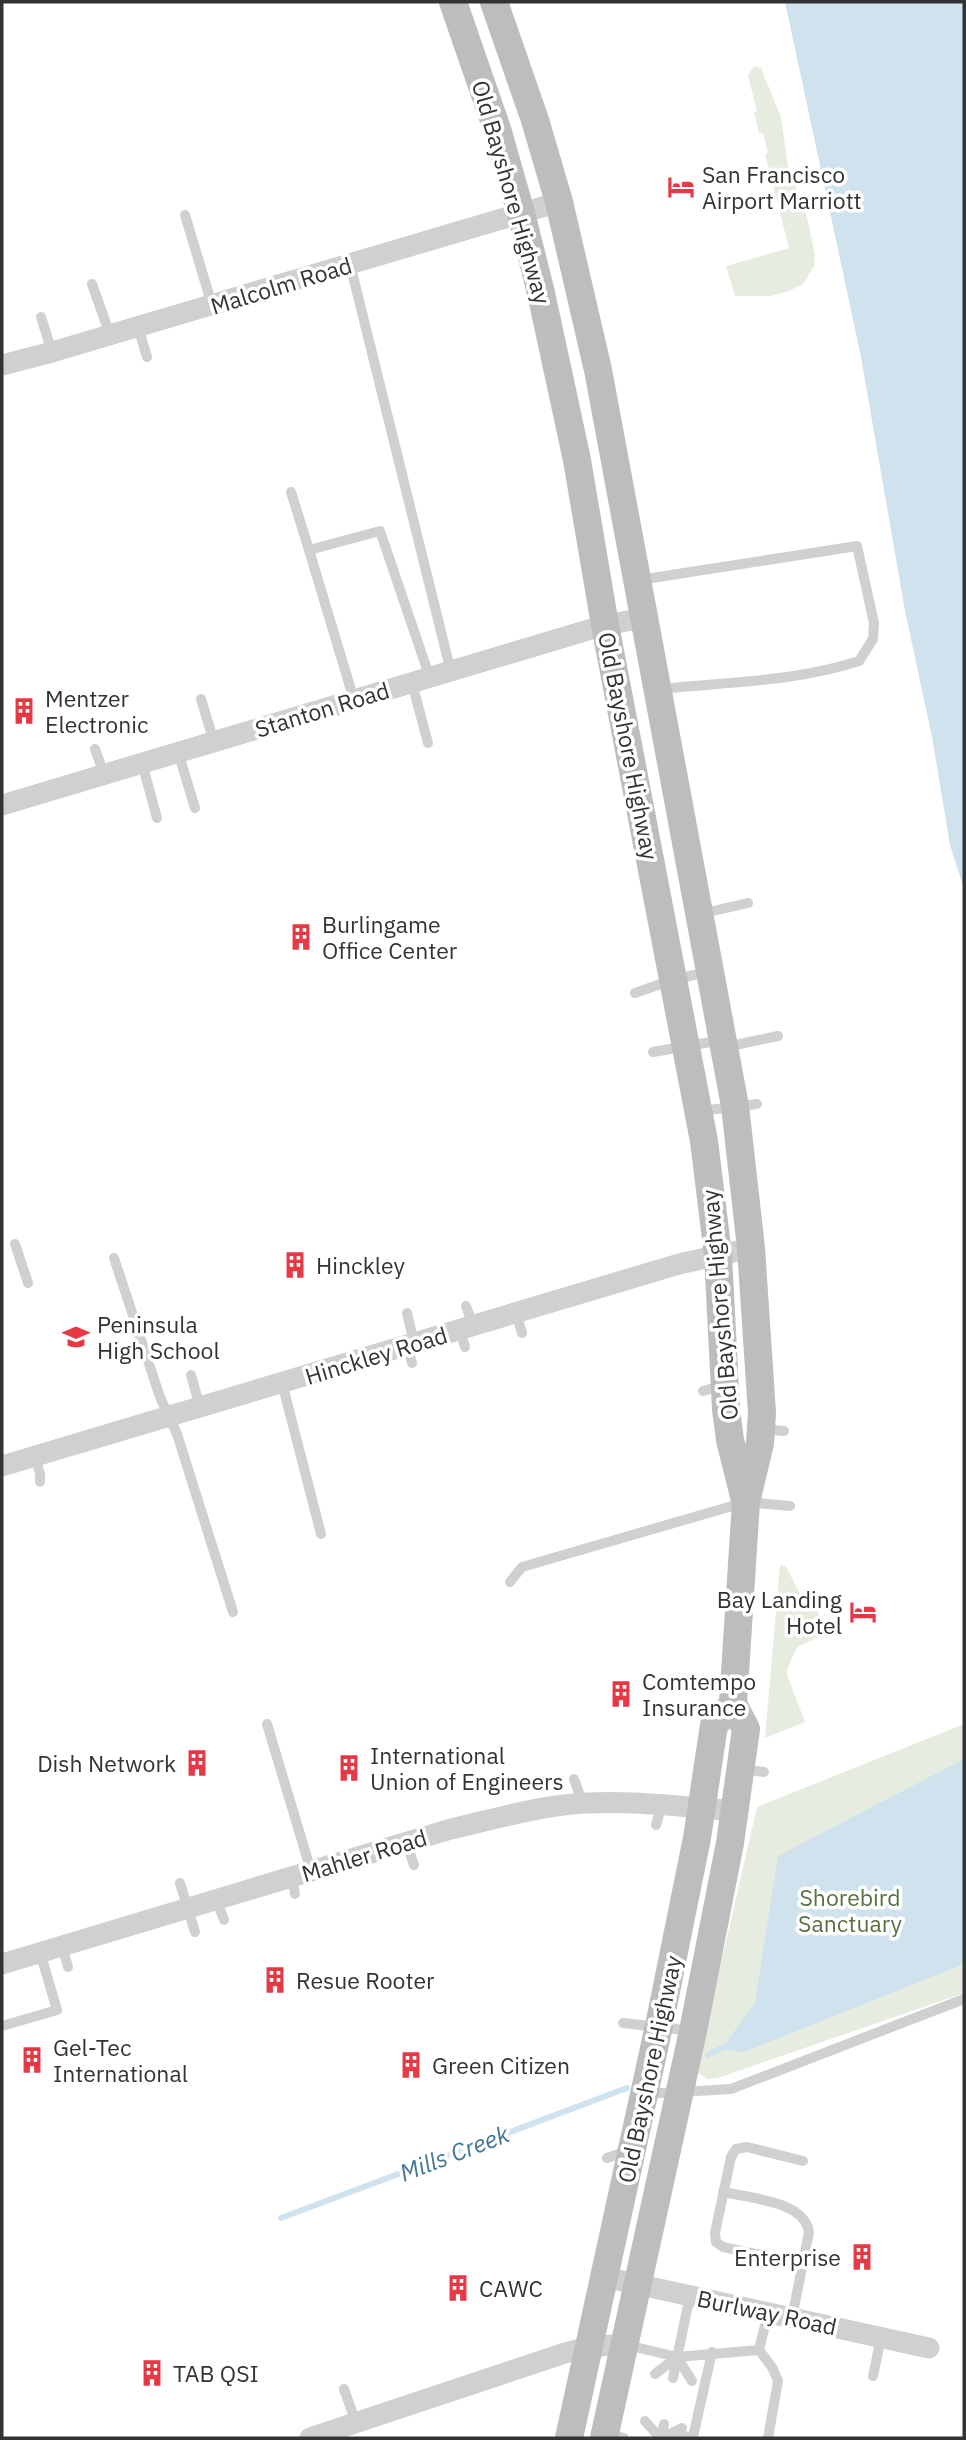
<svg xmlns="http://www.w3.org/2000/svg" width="966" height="2440" font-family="'IBM Plex Sans',sans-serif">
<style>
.green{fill:#e6ecdf}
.water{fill:#cfe2ee}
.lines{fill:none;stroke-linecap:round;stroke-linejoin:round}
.stream{stroke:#cfe2ee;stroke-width:6}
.lane{stroke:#d0d0d0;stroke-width:10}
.street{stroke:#d0d0d0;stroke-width:21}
.secondary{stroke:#bdbdbd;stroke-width:28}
.labels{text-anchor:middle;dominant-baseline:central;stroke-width:7;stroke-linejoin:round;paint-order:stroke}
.poi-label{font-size:23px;fill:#333;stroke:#fff;text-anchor:start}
.street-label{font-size:23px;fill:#333;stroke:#fff}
.park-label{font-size:23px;fill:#56703f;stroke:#fff}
.water-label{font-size:24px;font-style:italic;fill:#3f7597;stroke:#fff}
</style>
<rect width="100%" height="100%" fill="#fff"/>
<g class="green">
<path d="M 754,66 L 761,68 L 781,117 L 788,166 L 807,217 L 815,255 L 814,266 L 803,284 L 789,291 L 771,296 L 735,296 L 726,266 L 789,248 L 765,154 L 768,153 L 763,133 L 759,133 L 754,112 L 757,111 L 748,76 Z"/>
<path d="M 780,1565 L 786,1567 L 803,1600 L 813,1597 L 825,1634 L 797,1647 L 786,1672 L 805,1722 L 765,1738 Z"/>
<path d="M 964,1724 L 964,1993 L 718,2078 L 707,2079 L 696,2071 L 757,1807 Z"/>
</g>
<g class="water">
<path d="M 785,2 L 964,2 L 964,889 L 950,845 L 932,737 L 905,611 L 861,357 Z"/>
<path d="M 964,1759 L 964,1964 L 744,2052 L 722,2049 L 755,2002 L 778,1856 Z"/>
</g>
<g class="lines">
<g class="stream">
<path d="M 708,2055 L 728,2045"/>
<path d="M 281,2218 L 627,2088"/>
</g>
<g class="lane">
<path d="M 185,215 L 212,305"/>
<path d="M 350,264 L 451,672"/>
<path d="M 92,284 L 110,335"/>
<path d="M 41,317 L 52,352"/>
<path d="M 138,327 L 147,357"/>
<path d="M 291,492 L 309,550"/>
<path d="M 639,580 L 857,546 L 874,623 L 873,639 L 859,661 C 794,682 727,682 659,689"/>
<path d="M 412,683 L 428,743"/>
<path d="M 201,699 L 214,742"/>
<path d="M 354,700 L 309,550 L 380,531 L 430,678"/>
<path d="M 95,749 L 104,774"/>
<path d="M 178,752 L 195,808"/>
<path d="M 142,763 L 157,818"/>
<path d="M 700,914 L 748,903"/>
<path d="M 635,993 L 675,979 L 709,972"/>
<path d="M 726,1047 L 778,1036"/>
<path d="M 653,1052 L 722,1040"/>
<path d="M 701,1111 L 757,1104"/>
<path d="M 15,1244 L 28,1283"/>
<path d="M 114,1258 L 160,1397 L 177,1434 L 233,1612"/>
<path d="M 466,1306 L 473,1325"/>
<path d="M 407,1313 L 414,1343"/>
<path d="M 516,1313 L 522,1333"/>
<path d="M 460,1330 L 465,1347"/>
<path d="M 407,1345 L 412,1363"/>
<path d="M 191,1375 L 200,1407"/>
<path d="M 282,1383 L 321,1534"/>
<path d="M 703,1391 L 724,1385"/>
<path d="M 762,1429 L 784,1431"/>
<path d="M 35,1456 L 40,1474 L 40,1482"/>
<path d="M 510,1582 L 522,1567 L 746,1502 L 790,1506"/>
<path d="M 267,1724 L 311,1871"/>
<path d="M 741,1769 L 764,1772"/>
<path d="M 574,1779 L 583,1804"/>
<path d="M 656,1825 L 662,1805"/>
<path d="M 406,1842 L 414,1865"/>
<path d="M 292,1877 L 295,1894"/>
<path d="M 180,1883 L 195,1932"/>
<path d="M 216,1899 L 224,1920"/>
<path d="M 62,1946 L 68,1967"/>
<path d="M 623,2023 L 693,2031"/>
<path d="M 2,2026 L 57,2010 L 40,1952"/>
<path d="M 646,2094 L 731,2089 L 964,1999"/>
<path d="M 607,2158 L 630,2150"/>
<path d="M 723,2192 C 750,2198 804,2201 809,2232 L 792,2318"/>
<path d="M 803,2264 L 723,2247 L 716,2242 L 715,2233 L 731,2157 L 736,2149 L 747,2147 L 803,2161"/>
<path d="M 627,2345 L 677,2357 L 759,2350 L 768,2313"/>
<path d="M 759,2350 L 772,2367 L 778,2381 L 768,2438"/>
<path d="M 655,2374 L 677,2357 L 692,2381"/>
<path d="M 873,2376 L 881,2338"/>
<path d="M 673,2378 L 690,2295"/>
<path d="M 344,2389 L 356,2423"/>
<path d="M 645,2421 L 660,2438"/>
<path d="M 605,2433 L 624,2438"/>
<path d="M 661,2438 L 664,2424"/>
<path d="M 662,2438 L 682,2428"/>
<path d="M 682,2438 L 683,2436 L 693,2437 L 712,2352"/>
</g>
<g class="street">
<path d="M 2,365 L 52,352 L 559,202"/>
<path d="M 2,805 L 605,625 L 644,618"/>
<path d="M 2,1466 L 679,1264 L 751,1248"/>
<path d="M 2,1964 L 451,1829 C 485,1821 521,1811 556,1806 C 616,1798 676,1806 735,1811"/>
<path d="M 604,2277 L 929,2348"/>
<path d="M 310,2438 L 565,2353 L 589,2347 L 624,2344"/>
</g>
<g class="secondary">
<path d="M 453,2 L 498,132 L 521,213 L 541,293 L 577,460 L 605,625 L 704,1141 L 718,1255 L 726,1409 L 730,1440 L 744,1496"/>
<path d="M 494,2 L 535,120 L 559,202 L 598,370 L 735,1106 L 751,1248 L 762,1413 L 760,1443 L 746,1502 L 733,1704 L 746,1729 L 730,1843 L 693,2031 L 604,2438"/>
<path d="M 569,2438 L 660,2021 L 697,1838 L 714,1725 L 733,1704"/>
</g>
</g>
<defs>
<symbol id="hotel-bare" viewBox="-9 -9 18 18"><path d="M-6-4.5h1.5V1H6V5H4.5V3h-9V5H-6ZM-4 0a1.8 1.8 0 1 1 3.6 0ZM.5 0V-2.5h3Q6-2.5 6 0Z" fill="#e63946" stroke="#fff" stroke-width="2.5" paint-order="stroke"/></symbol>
<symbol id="building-bare" viewBox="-9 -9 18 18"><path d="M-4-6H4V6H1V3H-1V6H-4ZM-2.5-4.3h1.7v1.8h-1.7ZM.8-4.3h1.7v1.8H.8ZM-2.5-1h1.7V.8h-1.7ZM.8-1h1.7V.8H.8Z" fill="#e63946" stroke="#fff" stroke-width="2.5" paint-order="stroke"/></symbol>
<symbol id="school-bare" viewBox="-9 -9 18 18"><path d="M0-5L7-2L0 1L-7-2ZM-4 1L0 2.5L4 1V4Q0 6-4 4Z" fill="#e63946" stroke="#fff" stroke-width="2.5" paint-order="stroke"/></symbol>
</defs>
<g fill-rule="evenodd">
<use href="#hotel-bare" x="662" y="168" width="38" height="38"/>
<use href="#building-bare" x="5" y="692" width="38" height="38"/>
<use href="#building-bare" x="282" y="918" width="38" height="38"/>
<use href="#building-bare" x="276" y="1246" width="38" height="38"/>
<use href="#school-bare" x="57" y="1318" width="38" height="38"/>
<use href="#hotel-bare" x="844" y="1593" width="38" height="38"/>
<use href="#building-bare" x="602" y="1675" width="38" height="38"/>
<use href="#building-bare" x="178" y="1744" width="38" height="38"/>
<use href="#building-bare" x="330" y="1749" width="38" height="38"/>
<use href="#building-bare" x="256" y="1961" width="38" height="38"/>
<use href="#building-bare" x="13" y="2041" width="38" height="38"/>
<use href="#building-bare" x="392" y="2046" width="38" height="38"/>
<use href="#building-bare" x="843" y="2238" width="38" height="38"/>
<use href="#building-bare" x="439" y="2269" width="38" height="38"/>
<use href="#building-bare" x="133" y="2354" width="38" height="38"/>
</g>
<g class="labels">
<g class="poi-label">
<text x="702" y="174">San Francisco<tspan x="702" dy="26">Airport Marriott</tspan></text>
<text x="45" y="698">Mentzer<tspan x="45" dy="26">Electronic</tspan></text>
<text x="322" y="924">Burlingame<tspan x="322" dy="26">Office Center</tspan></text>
<text x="316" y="1265">Hinckley</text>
<text x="97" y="1324">Peninsula<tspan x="97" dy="26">High School</tspan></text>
<text x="842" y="1599" text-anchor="end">Bay Landing<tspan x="842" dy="26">Hotel</tspan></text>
<text x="642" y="1681">Comtempo<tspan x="642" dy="26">Insurance</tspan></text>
<text x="370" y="1755">International<tspan x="370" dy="26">Union of Engineers</tspan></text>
<text x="176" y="1763" text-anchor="end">Dish Network</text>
<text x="296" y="1980">Resue Rooter</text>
<text x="53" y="2047">Gel-Tec<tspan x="53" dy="26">International</tspan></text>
<text x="432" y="2065">Green Citizen</text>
<text x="841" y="2257" text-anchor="end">Enterprise</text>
<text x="479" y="2288">CAWC</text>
<text x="173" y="2373">TAB QSI</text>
</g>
<g class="street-label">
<text transform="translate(512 192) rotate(74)">Old Bayshore Highway</text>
<text transform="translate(281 285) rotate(-17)">Malcolm Road</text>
<text transform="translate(322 709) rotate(-17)">Stanton Road</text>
<text transform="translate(629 746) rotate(79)">Old Bayshore Highway</text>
<text transform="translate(719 1305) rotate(-95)">Old Bayshore Highway</text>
<text transform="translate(376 1355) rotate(-17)">Hinckley Road</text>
<text transform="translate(364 1855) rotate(-17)">Mahler Road</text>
<text transform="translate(649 2069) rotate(-78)">Old Bayshore Highway</text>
<text transform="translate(767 2312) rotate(12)">Burlway Road</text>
</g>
<g class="park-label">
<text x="850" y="1897">Shorebird<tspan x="850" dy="26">Sanctuary</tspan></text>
</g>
<g class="water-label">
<text transform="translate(454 2153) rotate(-21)">Mills Creek</text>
</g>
</g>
<rect width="966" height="2440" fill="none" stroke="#333333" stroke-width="7"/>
</svg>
